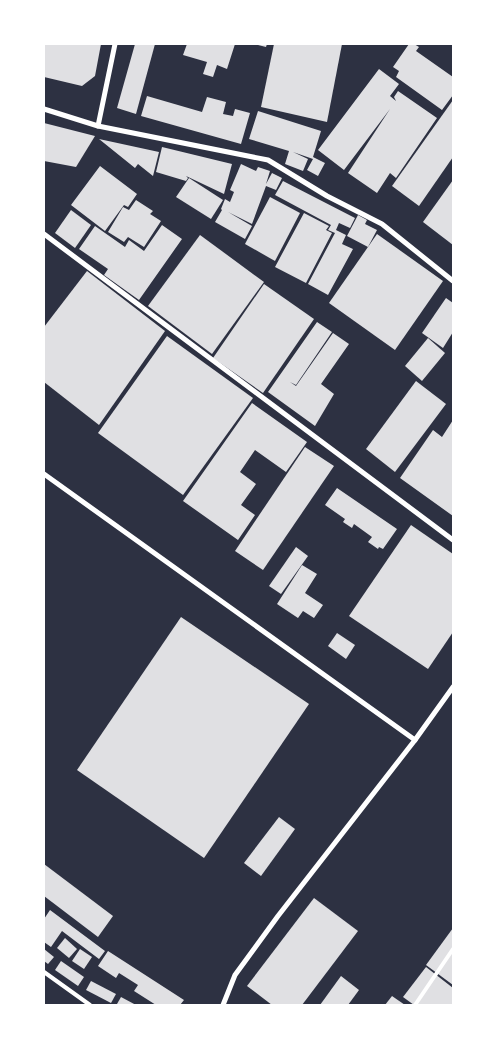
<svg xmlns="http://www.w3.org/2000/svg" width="497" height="1049" font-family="'Crimson Pro',serif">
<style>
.building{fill:#e0e0e3}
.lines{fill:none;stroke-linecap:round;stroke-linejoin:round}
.service{stroke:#fff;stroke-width:4}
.minor{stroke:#fff;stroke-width:5}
</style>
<rect width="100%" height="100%" fill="#2d3142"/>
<g class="building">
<path d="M 44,44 L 101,44 L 95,76 L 82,86 L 44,77 Z"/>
<path d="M 135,44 L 155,44 L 136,114 L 117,108 Z"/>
<path d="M 187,44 L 235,44 L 227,69 L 217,65 L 213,77 L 203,74 L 207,62 L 183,55 Z"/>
<path d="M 254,44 L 267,44 L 266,47 Z"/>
<path d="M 274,44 L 342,44 L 327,122 L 261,107 Z"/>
<path d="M 409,44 L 414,44 L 419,47 L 416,51 L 453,77 L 453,95 L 442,110 L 396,77 L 399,71 L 393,67 Z"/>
<path d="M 379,69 L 399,84 L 390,96 L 396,101 L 394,97 L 398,91 L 437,118 L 396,178 L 390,173 L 377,193 L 348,173 L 390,109 L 344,170 L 318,150 Z"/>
<path d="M 147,96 L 202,112 L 207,97 L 226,102 L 223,114 L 233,116 L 235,109 L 250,113 L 241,144 L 141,116 Z"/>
<path d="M 453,100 L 453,157 L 419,206 L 392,186 Z"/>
<path d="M 258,111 L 321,131 L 313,157 L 325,163 L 318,176 L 307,170 L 313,159 L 293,152 L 308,159 L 303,171 L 285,164 L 289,151 L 249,139 Z"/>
<path d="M 44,123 L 95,136 L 76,167 L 44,161 Z"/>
<path d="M 99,139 L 159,152 L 153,176 L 138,164 L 135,168 Z"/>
<path d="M 162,147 L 232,164 L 224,194 L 186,176 L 188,178 L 186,181 L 156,172 Z"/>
<path d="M 241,164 L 256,171 L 258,167 L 270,171 L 266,184 L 272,173 L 282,178 L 276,190 L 266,186 L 252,224 L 228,212 L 252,226 L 245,239 L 215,222 L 222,210 L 221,209 L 225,199 L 230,202 L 234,192 L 230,190 Z"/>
<path d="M 100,166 L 137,194 L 128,207 L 124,205 L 105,231 L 71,205 Z"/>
<path d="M 189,178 L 223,200 L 211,219 L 176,197 Z"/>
<path d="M 453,180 L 453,245 L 423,222 Z"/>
<path d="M 283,181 L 355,218 L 350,228 L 339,223 L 336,230 L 346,235 L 342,244 L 353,249 L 328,295 L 308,284 L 335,233 L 328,230 L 331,225 L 275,195 Z"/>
<path d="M 270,197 L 300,213 L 275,261 L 245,244 Z"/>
<path d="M 136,200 L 153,211 L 150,214 L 161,221 L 144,247 L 128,237 L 124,242 L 108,232 L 123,207 L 129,210 Z"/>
<path d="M 71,210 L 91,225 L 75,248 L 55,233 Z"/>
<path d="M 304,213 L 329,226 L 326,230 L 332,233 L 306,283 L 275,267 Z"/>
<path d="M 358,215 L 367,220 L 365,224 L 377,230 L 368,247 L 347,236 Z"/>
<path d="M 162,225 L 182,239 L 139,300 L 104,275 L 108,269 L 79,249 L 95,226 L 125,247 L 129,240 L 144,251 Z"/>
<path d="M 377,234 L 443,281 L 395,350 L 329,303 Z"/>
<path d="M 200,235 L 264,282 L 212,354 L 148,306 Z"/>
<path d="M 87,271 L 165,331 L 99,425 L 44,382 L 44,327 Z"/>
<path d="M 264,284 L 314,319 L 263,393 L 213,358 Z"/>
<path d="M 446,298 L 453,303 L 453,332 L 443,348 L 422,333 Z"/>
<path d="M 317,322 L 332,332 L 296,385 L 290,382 L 296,386 L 333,333 L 349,344 L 321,384 L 334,394 L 315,426 L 268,392 Z"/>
<path d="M 167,336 L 253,398 L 183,495 L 98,433 Z"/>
<path d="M 428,338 L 445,353 L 422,381 L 405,366 Z"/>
<path d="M 416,381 L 446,404 L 395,472 L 366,449 Z"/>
<path d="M 252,403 L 307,442 L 286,472 L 255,450 L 240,472 L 256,484 L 241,505 L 255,515 L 238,540 L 183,501 Z"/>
<path d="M 453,420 L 453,516 L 400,478 L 433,430 L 442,437 Z"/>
<path d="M 305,447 L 334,466 L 263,570 L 235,551 Z"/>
<path d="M 337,488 L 397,529 L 383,549 L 379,547 L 378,549 L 368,542 L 372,537 L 354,524 L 352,528 L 343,522 L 345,519 L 325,505 Z"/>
<path d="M 411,525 L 453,554 L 453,632 L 428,669 L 349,616 Z"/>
<path d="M 296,547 L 308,556 L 281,594 L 269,586 Z"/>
<path d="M 302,565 L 317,574 L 305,593 L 323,605 L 314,618 L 303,611 L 298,618 L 277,604 Z"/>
<path d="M 181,617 L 309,704 L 204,858 L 77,770 Z"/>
<path d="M 337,633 L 355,645 L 346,659 L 328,646 Z"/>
<path d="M 279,817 L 295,829 L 261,876 L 244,863 Z"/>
<path d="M 44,864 L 113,916 L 98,937 L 44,896 Z"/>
<path d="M 314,898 L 358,931 L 302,1005 L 272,1005 L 247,986 Z"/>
<path d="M 50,910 L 105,951 L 99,959 L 62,931 L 51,947 L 44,942 L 44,919 Z"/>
<path d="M 453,928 L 453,985 L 426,965 Z"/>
<path d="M 65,938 L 77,949 L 69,958 L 57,948 Z"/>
<path d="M 44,949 L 54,957 L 48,964 L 44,961 Z"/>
<path d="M 80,949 L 92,957 L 84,969 L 72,961 Z"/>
<path d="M 108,951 L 184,1000 L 180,1005 L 156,1005 L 134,991 L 138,985 L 119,973 L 116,978 L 98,966 Z"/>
<path d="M 61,961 L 84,977 L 78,986 L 55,970 Z"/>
<path d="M 426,967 L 453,988 L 453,1005 L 414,1005 L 403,997 Z"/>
<path d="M 341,976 L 359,990 L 348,1005 L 320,1005 Z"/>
<path d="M 91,981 L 116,994 L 111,1003 L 86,990 Z"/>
<path d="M 392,996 L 405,1005 L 385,1005 Z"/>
<path d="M 121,997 L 136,1005 L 117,1004 Z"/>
</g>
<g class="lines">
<g class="service">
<path d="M 44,972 L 90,1005"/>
<path d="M 415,1005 L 453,949"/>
</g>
<g class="minor">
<path d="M 44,109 L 98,126 L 268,160 L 327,196 L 382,224 L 453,281"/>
<path d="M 98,126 L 115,44"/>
<path d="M 44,234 L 453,540"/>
<path d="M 44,474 L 415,740"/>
<path d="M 223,1005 L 235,975 L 278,916 L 415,740 L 453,687"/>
</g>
</g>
<rect width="497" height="1049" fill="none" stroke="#ffffff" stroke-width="90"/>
</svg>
